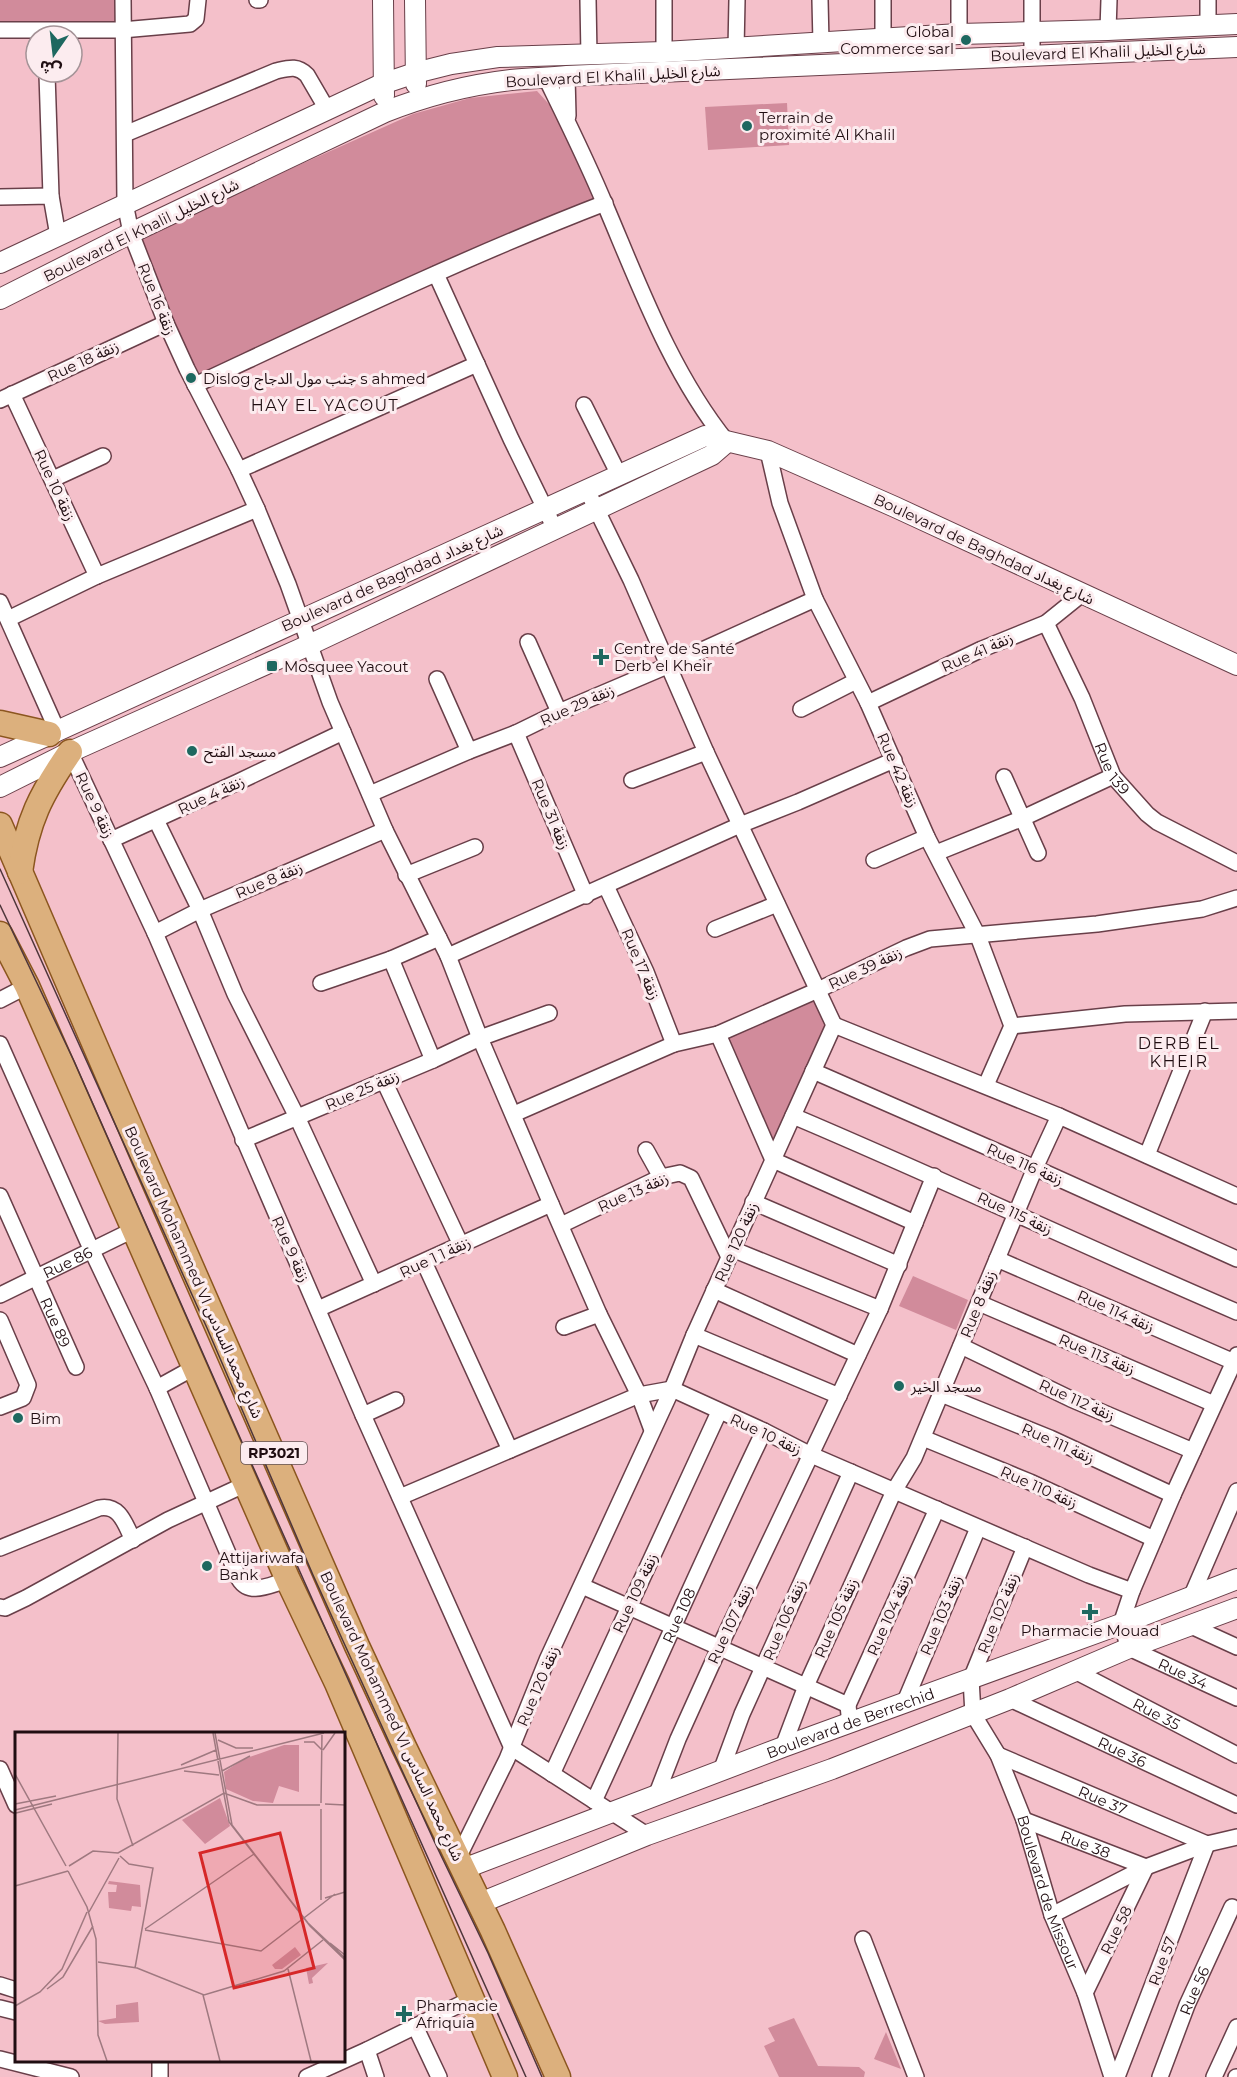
<svg xmlns="http://www.w3.org/2000/svg" width="1237" height="2077" font-family="Montserrat,'Noto Sans Arabic',sans-serif">
<style>
.green{fill:#d18b9b}
.lines{fill:none;stroke-linecap:round;stroke-linejoin:round}
.minor-casing{stroke:#693f49;stroke-width:18}
.tertiary-casing{stroke:#693f49;stroke-width:22}
.primary-casing{stroke:#8b561f;stroke-width:27}
.minor{stroke:#fff;stroke-width:15}
.tertiary{stroke:#fff;stroke-width:20}
.primary{stroke:#dcb07d;stroke-width:24}
.tram{stroke:#4f363b;stroke-width:1.5}
.poi-dot{fill:#1e6860;stroke:#fcecef;stroke-width:2}
.labels{text-anchor:middle;dominant-baseline:central;stroke-width:6;stroke-linejoin:round;paint-order:stroke}
.shield{fill:#fcecef;stroke:#625154;stroke-width:1.5}
.shield-label{font-size:14px;font-weight:bold;fill:#200e12}
.poi-label{font-size:15px;fill:#200e12;stroke:#fcecef;text-anchor:start}
.street-label{font-size:15px;fill:#200e12;stroke:#fcecef}
.neighbourhood-label{font-size:16px;letter-spacing:1.5px;fill:#200e12;stroke:#fcecef}
.inset-road{fill:none;stroke:#9f7980;stroke-width:1.5}
.view{fill:#d62828;fill-opacity:0.15;stroke:#d62828;stroke-width:3}
.inset-edge{fill:none;stroke:#200e12;stroke-width:3}
</style>
<rect width="100%" height="100%" fill="#f4c0ca"/>
<g class="green">
<path d="M 0,0 L 122,0 L 121,30 L 0,30 Z"/>
<path d="M 537,91 L 569,126 L 602,201 L 194,382 L 134,239 L 413,114 L 470,98 Z"/>
<path d="M 787,103 L 789,145 L 708,150 L 705,107 Z"/>
<path d="M 812,996 L 826,1028 L 772,1141 L 724,1036 Z"/>
<path d="M 913,1276 L 968,1300 L 956,1330 L 899,1306 Z"/>
<path d="M 794,2018 L 818,2066 L 859,2067 L 865,2072 L 864,2077 L 779,2077 L 764,2046 L 775,2041 L 768,2028 Z"/>
<path d="M 886,2032 L 901,2069 L 874,2059 Z"/>
</g>
<g class="lines">
<defs>
<g id="minor">
<path d="M 123,0 L 125,203 L 131,233 L 166,323 L 187,369 L 239,470 L 257,509 L 288,584 L 330,702 L 385,830 L 448,956 L 480,1038 L 551,1204 L 599,1314 L 639,1395 L 652,1430"/>
<path d="M 257,0 L 260,0"/>
<path d="M 588,0 L 589,56"/>
<path d="M 664,0 L 664,52"/>
<path d="M 820,0 L 821,43"/>
<path d="M 1208,25 L 1208,0"/>
<path d="M 0,30 L 122,30 L 190,24 L 196,19 L 198,0"/>
<path d="M 1108,30 L 1109,0"/>
<path d="M 959,34 L 959,0"/>
<path d="M 883,40 L 883,0"/>
<path d="M 736,49 L 737,0"/>
<path d="M 1032,55 L 1032,0"/>
<path d="M 47,74 L 51,196"/>
<path d="M 567,76 L 568,116"/>
<path d="M 546,78 C 567,121 588,163 606,207 C 640,287 672,374 727,442"/>
<path d="M 125,134 L 276,71 C 289,68 297,65 307,75 L 328,111"/>
<path d="M 0,197 L 51,196 L 58,236"/>
<path d="M 436,274 L 511,439 L 555,529"/>
<path d="M 195,385 C 330,322 465,257 605,203"/>
<path d="M 12,394 L 97,576"/>
<path d="M 0,400 L 166,323"/>
<path d="M 584,405 L 619,475"/>
<path d="M 768,451 L 780,503 L 815,599 L 868,703 L 927,837 L 978,936 L 1012,1026 L 986,1085"/>
<path d="M 239,470 L 477,364"/>
<path d="M 53,479 L 103,456"/>
<path d="M 587,490 L 631,580 L 706,752 L 834,1025"/>
<path d="M 0,602 L 57,730"/>
<path d="M 8,619 L 97,576 L 257,509"/>
<path id="s1" d="M 1046,623 L 1082,698 L 1113,776 L 1147,814 L 1157,822 L 1237,863"/>
<path d="M 528,642 L 559,712"/>
<path d="M 437,679 L 469,751"/>
<path d="M 868,703 L 982,649 L 1046,623 L 1082,594"/>
<path d="M 801,709 L 856,681"/>
<path d="M 516,733 L 586,896"/>
<path d="M 70,752 L 155,933 L 363,1415 L 512,1748 L 647,1835"/>
<path d="M 1004,777 L 1038,853"/>
<path d="M 632,780 L 706,752"/>
<path d="M 370,794 L 469,751 L 516,733 L 559,712 L 667,666 L 815,599"/>
<path d="M 156,820 L 200,910 L 235,994 L 297,1117 L 374,1284"/>
<path d="M 111,840 L 238,782 L 343,732"/>
<path d="M 936,853 L 1023,818 L 1113,776"/>
<path d="M 874,860 L 927,837"/>
<path d="M 406,875 L 475,847"/>
<path d="M 606,886 L 646,972 L 674,1044"/>
<path d="M 715,929 L 777,904"/>
<path d="M 155,933 L 200,910 L 385,830"/>
<path d="M 448,956 L 740,825 L 798,802 L 894,760"/>
<path d="M 391,959 L 433,1060"/>
<path d="M 321,983 L 391,959 L 439,938"/>
<path d="M 0,1000 L 27,986"/>
<path d="M 834,1025 L 1059,1116 L 1237,1196"/>
<path d="M 1012,1026 L 1125,1014 L 1237,1011"/>
<path d="M 718,1034 L 773,1160 L 915,1223"/>
<path d="M 0,1044 L 92,1251 L 157,1388 L 239,1579 C 250,1597 271,1584 288,1580"/>
<path d="M 813,1071 L 1035,1168 L 1237,1259"/>
<path d="M 384,1081 L 461,1245"/>
<path d="M 514,1114 L 674,1044 L 718,1034 L 818,990 L 906,948 L 930,939 L 1097,924 L 1202,909 L 1237,898"/>
<path d="M 793,1116 C 942,1179 1088,1248 1237,1312"/>
<path d="M 243,1140 L 433,1060 L 480,1038 L 549,1013"/>
<path d="M 646,1150 L 661,1177"/>
<path d="M 1147,1155 L 1205,1011"/>
<path id="s2" d="M 0,1196 L 76,1367"/>
<path d="M 753,1202 L 899,1265"/>
<path d="M 561,1225 L 661,1177 L 680,1173 L 691,1178 L 729,1257"/>
<path d="M 732,1249 L 880,1309"/>
<path d="M 997,1259 L 1234,1362"/>
<path d="M 424,1262 L 510,1450"/>
<path d="M 714,1290 L 858,1355"/>
<path id="s3" d="M 0,1295 L 135,1229"/>
<path d="M 979,1303 L 1214,1404"/>
<path d="M 318,1309 L 551,1204"/>
<path d="M 0,1320 L 28,1385 L 23,1398 L 0,1407"/>
<path d="M 564,1327 L 599,1314"/>
<path d="M 694,1335 L 839,1396"/>
<path d="M 961,1346 L 1071,1399 L 1193,1451"/>
<path id="s4" d="M 1237,1355 L 1173,1495 L 1132,1591 L 1121,1624 L 1129,1648 L 1237,1698"/>
<path d="M 157,1388 L 195,1367"/>
<path d="M 941,1394 L 1050,1438 L 1173,1495"/>
<path d="M 363,1415 L 396,1400"/>
<path d="M 923,1438 L 1030,1482 L 1154,1539"/>
<path d="M 400,1497 L 639,1395 L 672,1389 L 764,1431 L 809,1454 L 1089,1575 L 1132,1591"/>
<path id="s5" d="M 1025,1547 L 971,1679 L 973,1714 L 998,1755 L 1024,1820 L 1052,1915 L 1085,1993 L 1112,2077"/>
<path d="M 0,1548 L 99,1508 C 120,1504 125,1524 133,1540"/>
<path d="M 582,1586 L 848,1705"/>
<path d="M 1192,1595 L 1237,1491"/>
<path d="M 0,1607 L 5,1608 L 26,1598 L 168,1520 L 246,1484"/>
<path d="M 1189,1625 L 1237,1647"/>
<path id="s6" d="M 1075,1671 L 1237,1755"/>
<path id="s7" d="M 1010,1699 L 1237,1805"/>
<path d="M 904,1704 L 978,1528"/>
<path d="M 849,1715 L 848,1705 L 937,1509"/>
<path d="M 783,1747 L 806,1686 L 849,1591 L 894,1491 L 914,1458 L 1035,1168 L 1059,1116"/>
<path id="s8" d="M 998,1755 L 1207,1844 L 1117,2077"/>
<path d="M 0,1769 L 16,1805"/>
<path d="M 721,1771 L 742,1714 L 851,1472"/>
<path d="M 552,1774 L 719,1412"/>
<path d="M 656,1796 L 678,1739 L 720,1646 L 880,1309 L 934,1176"/>
<path id="s9" d="M 594,1801 C 651,1678 705,1553 764,1431"/>
<path id="s10" d="M 1024,1820 L 1146,1867 L 1085,1993"/>
<path d="M 458,1858 L 507,1759 L 547,1660 L 672,1389 L 694,1335 L 834,1025"/>
<path d="M 1052,1915 L 1146,1867 L 1207,1844 L 1237,1837"/>
<path d="M 863,1939 L 916,2077"/>
<path d="M 0,1985 L 16,1990"/>
<path d="M 0,2008 L 16,2012"/>
<path d="M 415,2026 L 439,2077"/>
<path d="M 367,2050 L 376,2077"/>
<path d="M 0,2059 L 71,2077"/>
<path d="M 160,2060 L 160,2077"/>
<path d="M 307,2077 L 367,2050 L 471,1999"/>
<path id="s11" d="M 1160,2077 L 1187,2005 L 1232,1907"/>
<path d="M 1214,2077 L 1237,2027"/>
<path d="M 1236,2077 L 1237,2077"/>
</g>
<g id="tertiary">
<path d="M 383,0 L 384,96"/>
<path d="M 415,0 L 416,84"/>
<path d="M 0,263 L 382,84 L 415,73 L 451,64 L 498,57 L 664,52 L 959,34 L 1108,30 L 1237,24"/>
<path d="M 0,299 L 131,233 L 385,112 C 425,96 468,85 511,80 C 530,78 548,78 567,76 L 1237,47"/>
<path d="M 0,757 L 705,436 L 768,451 L 895,507 L 1237,665"/>
<path d="M 0,787 L 70,752 L 309,645 L 712,455 L 727,442"/>
<path id="s12" d="M 463,1869 L 783,1747 L 1121,1624 L 1237,1579"/>
<path d="M 480,1903 L 647,1835 L 832,1769 L 1010,1699 L 1129,1648 L 1237,1608"/>
</g>
<g id="primary">
<path d="M 0,723 L 49,734"/>
<path d="M 0,825 L 141,1152 L 357,1646 L 404,1747 L 493,1931 L 558,2077"/>
<path d="M 20,872 C 27,821 41,794 70,752"/>
<path d="M 0,934 L 27,986 L 288,1580 L 337,1683 L 505,2077"/>
</g>
</defs>
<use href="#minor" class="minor-casing"/>
<use href="#tertiary" class="tertiary-casing"/>
<use href="#primary" class="primary-casing"/>
<use href="#minor" class="minor"/>
<use href="#tertiary" class="tertiary"/>
<use href="#primary" class="primary"/>
<g class="tram">
<path d="M 0,869 L 207,1328 L 313,1575 L 435,1843 L 488,1953 L 542,2077"/>
<path d="M 0,905 L 74,1061 L 245,1449 L 526,2077"/>
</g>
</g>
<g class="poi-dot">
<circle cx="966" cy="40" r="6"/>
<circle cx="747" cy="126" r="6"/>
<circle cx="191" cy="378" r="6"/>
<path d="M598 648h6v6h6v6h-6v6h-6v-6h-6v-6h6z"/>
<rect x="266" y="660" width="12" height="12" rx="3"/>
<circle cx="192" cy="751" r="6"/>
<circle cx="899" cy="1386" r="6"/>
<circle cx="18" cy="1418" r="6"/>
<circle cx="207" cy="1566" r="6"/>
<path d="M1087 1603h6v6h6v6h-6v6h-6v-6h-6v-6h6z"/>
<path d="M401 2005h6v6h6v6h-6v6h-6v-6h-6v-6h6z"/>
</g>
<g class="labels">
<rect class="shield" x="241" y="1442" width="66" height="22" rx="4.5"/>
<g class="shield-label">
<text x="274" y="1453">RP3021</text>
</g>
<g class="poi-label">
<text x="954" y="31" text-anchor="end">Global<tspan x="954" dy="17">Commerce sarl</tspan></text>
<text x="759" y="117">Terrain de<tspan x="759" dy="17">proximité Al Khalil</tspan></text>
<text x="203" y="378">Dislog جنب مول الدجاج s ahmed</text>
<text x="614" y="648">Centre de Santé<tspan x="614" dy="17">Derb el Kheir</tspan></text>
<text x="284" y="666">Mosquee Yacout</text>
<text x="204" y="751">مسجد الفتح</text>
<text x="911" y="1386">مسجد الخير</text>
<text x="30" y="1418">Bim</text>
<text x="219" y="1557">Attijariwafa<tspan x="219" dy="17">Bank</tspan></text>
<text x="1090" y="1630" text-anchor="middle">Pharmacie Mouad</text>
<text x="416" y="2005">Pharmacie<tspan x="416" dy="17">Afriquia</tspan></text>
</g>
<g class="street-label">
<text transform="translate(1098 52) rotate(-2)">Boulevard El Khalil شارع الخليل</text>
<text transform="translate(613 76) rotate(-3)">Boulevard El Khalil شارع الخليل</text>
<text transform="translate(141 230) rotate(-26)">Boulevard El Khalil شارع الخليل</text>
<text transform="translate(157 299) rotate(68)">Rue 16 زنقة</text>
<text transform="translate(83 361) rotate(-25)">Rue 18 زنقة</text>
<text transform="translate(55 485) rotate(65)">Rue 10 زنقة</text>
<text transform="translate(984 549) rotate(25)">Boulevard de Baghdad شارع بغداد</text>
<text transform="translate(392 578) rotate(-24)">Boulevard de Baghdad شارع بغداد</text>
<text transform="translate(977 652) rotate(-24)">Rue 41 زنقة</text>
<text transform="translate(577 705) rotate(-24)">Rue 29 زنقة</text>
<text stroke="none"><textPath href="#s1" startOffset="160">Rue 139</textPath></text>
<text transform="translate(898 770) rotate(66)">Rue 42 زنقة</text>
<text transform="translate(211 795) rotate(-25)">Rue 4 زنقة</text>
<text transform="translate(95 805) rotate(65)">Rue 9 زنقة</text>
<text transform="translate(551 814) rotate(67)">Rue 31 زنقة</text>
<text transform="translate(269 880) rotate(-23)">Rue 8 زنقة</text>
<text transform="translate(641 964) rotate(67)">Rue 17 زنقة</text>
<text transform="translate(865 968) rotate(-25)">Rue 39 زنقة</text>
<text transform="translate(362 1090) rotate(-23)">Rue 25 زنقة</text>
<text transform="translate(1025 1164) rotate(24)">Rue 116 زنقة</text>
<text transform="translate(633 1192) rotate(-24)">Rue 13 زنقة</text>
<text transform="translate(1015 1213) rotate(25)">Rue 115 زنقة</text>
<text transform="translate(736 1242) rotate(-66)">Rue 120 زنقة</text>
<text transform="translate(291 1249) rotate(66)">Rue 9 زنقة</text>
<text transform="translate(435 1257) rotate(-25)">Rue 1 زنقة 1</text>
<text stroke="none"><textPath href="#s3" startOffset="75">Rue 86</textPath></text>
<text transform="translate(194 1272) rotate(66)">Boulevard Mohammed VI شارع محمد السادس</text>
<text transform="translate(978 1304) rotate(-68)">Rue 8 زنقة</text>
<text transform="translate(1116 1311) rotate(24)">Rue 114 زنقة</text>
<text stroke="none"><textPath href="#s2" startOffset="138">Rue 89</textPath></text>
<text transform="translate(1097 1354) rotate(23)">Rue 113 زنقة</text>
<text transform="translate(1077 1400) rotate(24)">Rue 112 زنقة</text>
<text transform="translate(766 1434) rotate(25)">Rue 10 زنقة</text>
<text transform="translate(1058 1443) rotate(24)">Rue 111 زنقة</text>
<text transform="translate(1039 1487) rotate(24)">Rue 110 زنقة</text>
<text transform="translate(635 1593) rotate(-65)">Rue 109 زنقة</text>
<text transform="translate(998 1613) rotate(-68)">Rue 102 زنقة</text>
<text transform="translate(889 1615) rotate(-66)">Rue 104 زنقة</text>
<text transform="translate(941 1615) rotate(-67)">Rue 103 زنقة</text>
<text stroke="none"><textPath href="#s9" startOffset="204">Rue 108</textPath></text>
<text transform="translate(836 1618) rotate(-66)">Rue 105 زنقة</text>
<text transform="translate(784 1620) rotate(-67)">Rue 106 زنقة</text>
<text transform="translate(730 1624) rotate(-65)">Rue 107 زنقة</text>
<text stroke="none"><textPath href="#s4" startOffset="378">Rue 34</textPath></text>
<text transform="translate(538 1686) rotate(-67)">Rue 120 زنقة</text>
<text stroke="none"><textPath href="#s6" startOffset="92">Rue 35</textPath></text>
<text transform="translate(392 1716) rotate(65)">Boulevard Mohammed VI شارع محمد السادس</text>
<text stroke="none"><textPath href="#s12" startOffset="414">Boulevard de Berrechid</textPath></text>
<text stroke="none"><textPath href="#s7" startOffset="124">Rue 36</textPath></text>
<text stroke="none"><textPath href="#s8" startOffset="114">Rue 37</textPath></text>
<text stroke="none"><textPath href="#s10" startOffset="66">Rue 38</textPath></text>
<text stroke="none"><textPath href="#s5" startOffset="372">Boulevard de Missour</textPath></text>
<text transform="translate(1116 1930) rotate(-64)">Rue 58</text>
<text transform="translate(1162 1961) rotate(-69)">Rue 57</text>
<text stroke="none"><textPath href="#s11" startOffset="93">Rue 56</textPath></text>
</g>
<g class="neighbourhood-label">
<text x="325" y="405">HAY EL YACOUT</text>
<text x="1179" y="1043">DERB EL<tspan x="1179" dy="18">KHEIR</tspan></text>
</g>
</g>
<g transform="translate(15 1732)">
<rect width="330" height="330" fill="#f4c0ca"/>
<path d="M 269,13 L 284,13 L 284,60 L 264,54 L 258,71 L 238,69 L 211,57 L 209,40 L 229,27 ZM 205,66 L 215,94 L 190,112 L 167,88 ZM 94,149 L 125,153 L 126,175 L 117,174 L 116,179 L 94,176 L 93,160 L 101,160 L 102,153 L 93,152 ZM 280,215 L 286,223 L 267,237 L 260,237 L 257,233 ZM 313,231 L 297,246 L 298,251 L 294,252 L 291,236 ZM 123,270 L 124,290 L 90,292 L 83,289 L 101,286 L 101,273 Z" fill="#d18b9b"/>
<path class="inset-road" d="M 103,1 L 102,67 L 118,114M 198,1 L 214,90 L 295,194 L 330,228M 200,1 L 217,93 L 293,191 L 330,226M 203,8 L 221,16 L 238,16M 289,10 L 299,10 L 307,18M 308,18 L 320,1M 166,33 L 201,18M 169,39 L 204,43M 207,39 L 235,24M 0,42 L 51,134M 306,71 L 307,1M 0,72 L 41,64M 310,72 L 330,73M 0,78 L 309,1M 1,81 L 37,72M 105,124 L 114,132 L 138,136 L 120,236M 54,134 L 78,119 L 103,121 L 209,61 L 242,73 L 305,73M 53,139 L 72,175 L 81,207 L 83,303 L 92,329M 0,154 L 53,139M 310,166 L 330,160M 306,168 L 306,77M 74,180 L 104,126M 130,197 L 239,122M 130,198 L 246,219 L 320,162M 315,211 L 330,223M 83,230 L 122,236 L 189,263 L 269,239 L 308,208M 273,237 L 296,329M 32,257 L 48,245 L 78,194M 188,263 L 205,329M 0,274 L 25,260 L 47,237 L 72,180"/>
<path class="view" d="M 265,101 L 299,236 L 219,256 L 185,121 Z"/>
<rect width="330" height="330" class="inset-edge"/>
</g>
<g transform="translate(54 54) rotate(194)"><circle r="28" fill="#fcecef" stroke="#a49397" stroke-width="1.5"/>
<path d="M0-4.5L10 22L0 15L-10 22Z" fill="#1e6860"/>
<text y="-9" font-size="16" font-weight="bold" text-anchor="middle" fill="#200e12">ش</text>
</g>
</svg>
